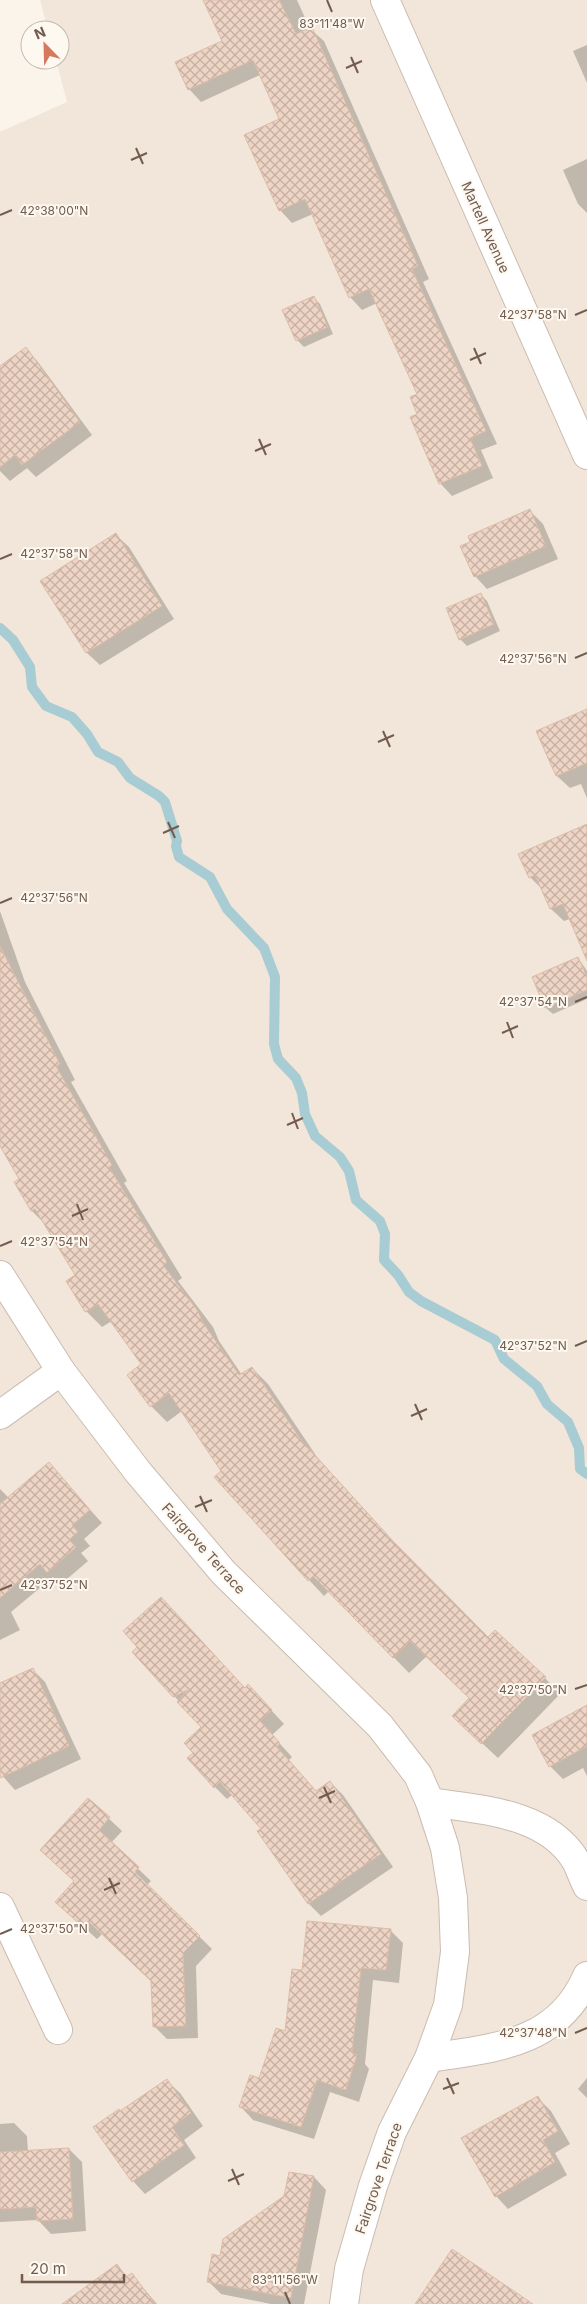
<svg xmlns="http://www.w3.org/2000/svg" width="587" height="2304" font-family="Inter,sans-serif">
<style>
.residential{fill:#f1e6d9}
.shadow{fill:#0003}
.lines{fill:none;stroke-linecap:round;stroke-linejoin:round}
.stream{stroke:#a7ccd3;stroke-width:10}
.building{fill:url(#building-cross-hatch);stroke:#ddbca6}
.street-casing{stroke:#cbbcb0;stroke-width:30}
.street{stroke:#fff;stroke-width:28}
.ticks{fill:none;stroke:#725c50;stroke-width:2}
.labels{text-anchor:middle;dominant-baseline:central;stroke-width:4;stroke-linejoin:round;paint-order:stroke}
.street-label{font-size:14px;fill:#725c50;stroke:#fdf8f0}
.ticks-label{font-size:12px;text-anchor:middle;fill:#725c50;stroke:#fdf8f0;stroke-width:4;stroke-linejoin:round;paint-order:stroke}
</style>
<defs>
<pattern id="building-cross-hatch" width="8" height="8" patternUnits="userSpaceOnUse" patternTransform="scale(1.25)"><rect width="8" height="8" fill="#edd4c4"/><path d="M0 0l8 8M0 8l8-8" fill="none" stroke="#c4afa2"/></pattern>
</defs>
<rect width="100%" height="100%" fill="#faf4ea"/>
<path class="residential" d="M 40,0 L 587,0 L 587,2304 L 0,2304 L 0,132 L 67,102 L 56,60 L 60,60 L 60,30 L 48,30 Z"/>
<g class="shadow">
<path d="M 204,0 L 297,0 L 310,29 L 324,41 L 429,279 L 423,282 L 497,444 L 481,450 L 493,478 L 452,496 L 440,483 L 419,415 L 419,394 L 377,303 L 362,310 L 350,297 L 313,214 L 292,223 L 280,210 L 281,120 L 260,75 L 201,102 L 189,89 L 224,41 Z"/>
<path d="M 587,45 L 587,83 L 573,51 Z"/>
<path d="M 587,159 L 587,213 L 578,204 L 563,170 Z"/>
<path d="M 314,298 L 320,304 L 333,334 L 304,347 L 297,340 Z"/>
<path d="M 26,349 L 38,362 L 92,435 L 36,477 L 27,468 L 10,481 L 0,471 L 0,368 Z"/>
<path d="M 530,511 L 543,524 L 558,559 L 487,589 L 475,576 Z"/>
<path d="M 116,535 L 129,547 L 174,619 L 100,665 L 87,653 L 42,581 Z"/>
<path d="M 481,595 L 487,601 L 500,631 L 467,646 L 460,639 Z"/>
<path d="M 587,711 L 587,798 L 581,784 L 570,788 L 557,776 Z"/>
<path d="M 587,827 L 587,958 L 570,919 L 564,921 L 551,909 L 543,890 L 530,877 Z"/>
<path d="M 0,911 L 25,982 L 75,1080 L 71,1082 L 127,1181 L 124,1183 L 182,1278 L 178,1281 L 213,1327 L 219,1341 L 242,1375 L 252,1368 L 268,1384 L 317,1457 L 409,1559 L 488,1639 L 545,1678 L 560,1694 L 498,1758 L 469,1731 L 471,1698 L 427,1656 L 409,1673 L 329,1591 L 324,1596 L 309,1580 L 223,1472 L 182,1411 L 167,1422 L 151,1406 L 143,1365 L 112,1321 L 102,1327 L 86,1311 L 77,1275 L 47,1226 L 32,1211 L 16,1183 L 21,1180 L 0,1144 Z"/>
<path d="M 578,958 L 587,971 L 587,999 L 553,1014 L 546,1008 L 534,978 Z"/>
<path d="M 49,1464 L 102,1523 L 84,1539 L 90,1546 L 81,1553 L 88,1561 L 60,1585 L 53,1577 L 11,1612 L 20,1630 L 0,1640 L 0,1489 L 9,1498 Z"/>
<path d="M 133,1652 L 245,1689 L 261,1699 L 284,1724 L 272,1735 L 292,1757 L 289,1760 L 317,1792 L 330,1782 L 343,1795 L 393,1867 L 321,1916 L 309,1904 L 262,1829 L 232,1795 L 227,1799 L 215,1787 L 195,1753 L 203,1727 Z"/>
<path d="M 32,1669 L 45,1682 L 81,1759 L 15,1790 L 0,1773 L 0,1684 Z"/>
<path d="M 587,1706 L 587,1776 L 583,1768 L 563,1779 L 550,1766 Z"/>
<path d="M 88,1799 L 122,1831 L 111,1843 L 151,1881 L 147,1885 L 212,1949 L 196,1966 L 198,2038 L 167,2039 L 154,2026 L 153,1981 L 103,1933 L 97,1939 L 69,1914 Z"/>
<path d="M 390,1930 L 403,1943 L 399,1983 L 373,1980 L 365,2064 L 369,2069 L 359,2102 L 330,2092 L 314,2139 L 253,2120 L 241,2107 L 260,2080 L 286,2033 L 303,1972 Z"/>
<path d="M 587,2078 L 587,2098 L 578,2089 Z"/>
<path d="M 167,2081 L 180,2093 L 203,2126 L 184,2140 L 196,2158 L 145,2194 L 133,2181 L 121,2113 Z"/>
<path d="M 538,2098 L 551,2111 L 570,2144 L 555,2153 L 567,2175 L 508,2209 L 496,2196 Z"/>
<path d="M 14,2123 L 27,2136 L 28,2152 L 69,2149 L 82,2162 L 86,2231 L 51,2234 L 38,2220 L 0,2222 L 0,2124 Z"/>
<path d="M 314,2177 L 326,2190 L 304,2304 L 271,2304 L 221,2294 L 208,2281 L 221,2257 Z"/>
<path d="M 117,2266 L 128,2277 L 132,2275 L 157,2304 L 64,2304 Z"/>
</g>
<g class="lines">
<path class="stream" d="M 0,628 L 13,640 L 30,667 L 32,687 L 46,706 L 72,717 L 87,734 L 98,752 L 118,762 L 130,778 L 159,796 L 165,802 L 177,841 L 176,846 L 179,857 L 210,877 L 227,909 L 264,948 L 275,977 L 274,1044 L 278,1059 L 296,1078 L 302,1093 L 305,1114 L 315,1136 L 340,1157 L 349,1171 L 356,1200 L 380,1221 L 385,1234 L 384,1260 L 398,1275 L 409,1292 L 421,1301 L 495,1340 L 504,1359 L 537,1386 L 547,1404 L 568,1422 L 579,1448 L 580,1469 L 587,1474"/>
</g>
<g class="building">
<path d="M 203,0 L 279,0 L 296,34 L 312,27 L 418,266 L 412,269 L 486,431 L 470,438 L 482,466 L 439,484 L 410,417 L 417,414 L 410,397 L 417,394 L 369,289 L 349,298 L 305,199 L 279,211 L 244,135 L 279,119 L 253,60 L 188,90 L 175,62 L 222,41 Z"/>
<path d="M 314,296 L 328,327 L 296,341 L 282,310 Z"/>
<path d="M 26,347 L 80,422 L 22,465 L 15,455 L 0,467 L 0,366 Z"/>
<path d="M 530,509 L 546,546 L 474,577 L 460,546 L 470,542 L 468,536 Z"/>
<path d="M 116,533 L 162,606 L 86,653 L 40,581 Z"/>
<path d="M 481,593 L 494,624 L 459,640 L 446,608 Z"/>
<path d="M 587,709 L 587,763 L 556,776 L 536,731 Z"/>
<path d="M 587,824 L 587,961 L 563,904 L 550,909 L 535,875 L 529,878 L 518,854 Z"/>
<path d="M 0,946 L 60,1064 L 56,1066 L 112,1165 L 109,1167 L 167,1262 L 163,1265 L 197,1310 L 204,1324 L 239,1375 L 252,1367 L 301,1440 L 393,1541 L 488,1637 L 495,1630 L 546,1677 L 481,1744 L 452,1716 L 469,1698 L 410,1641 L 393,1658 L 313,1576 L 308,1581 L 214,1477 L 221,1471 L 169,1393 L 150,1407 L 127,1375 L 141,1364 L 98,1304 L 85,1312 L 66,1281 L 75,1275 L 35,1209 L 31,1211 L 14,1182 L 19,1179 L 0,1146 Z"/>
<path d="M 578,957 L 587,977 L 587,990 L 545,1008 L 532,977 Z"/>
<path d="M 49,1462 L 90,1510 L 72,1525 L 78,1532 L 69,1540 L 76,1547 L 47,1573 L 40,1564 L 0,1598 L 0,1504 Z"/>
<path d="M 161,1597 L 245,1688 L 248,1684 L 272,1710 L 260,1721 L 280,1743 L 277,1747 L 316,1791 L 330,1781 L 381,1854 L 308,1904 L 257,1831 L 261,1829 L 220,1782 L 214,1788 L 187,1758 L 193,1753 L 184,1743 L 201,1727 L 177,1702 L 188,1690 L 173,1697 L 132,1652 L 137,1647 L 123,1631 Z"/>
<path d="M 33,1668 L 69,1746 L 0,1778 L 0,1683 Z"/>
<path d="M 587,1705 L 587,1746 L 549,1767 L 532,1735 Z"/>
<path d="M 88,1798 L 110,1817 L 99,1830 L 139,1867 L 135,1872 L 200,1936 L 183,1953 L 186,2026 L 153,2027 L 151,1981 L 89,1922 L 84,1928 L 55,1902 L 74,1881 L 40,1850 Z"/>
<path d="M 307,1921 L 391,1929 L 386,1970 L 361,1968 L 352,2053 L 357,2055 L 346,2090 L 317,2080 L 301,2127 L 239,2107 L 250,2075 L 259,2078 L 276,2028 L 285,2031 L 292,1969 L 302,1970 Z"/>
<path d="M 167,2079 L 191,2113 L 172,2127 L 184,2145 L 132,2182 L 93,2127 L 119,2109 L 120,2111 Z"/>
<path d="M 538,2096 L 558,2131 L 543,2140 L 555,2162 L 495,2197 L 461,2138 Z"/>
<path d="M 69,2148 L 73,2219 L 37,2221 L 36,2207 L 0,2209 L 0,2152 Z"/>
<path d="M 289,2172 L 314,2176 L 291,2298 L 207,2282 L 212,2254 L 220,2256 L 223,2239 L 284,2196 Z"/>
<path d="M 452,2249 L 533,2304 L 415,2304 Z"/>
<path d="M 117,2264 L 126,2277 L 132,2273 L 155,2304 L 62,2304 Z"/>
</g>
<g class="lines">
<defs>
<g id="street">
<path d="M 385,0 L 587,455"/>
<path d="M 0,1275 L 61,1371 L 138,1472 L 223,1572 L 380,1726 L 418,1775 L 430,1802 L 445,1848 L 453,1898 L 455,1952 L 448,2005 L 429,2058 L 392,2132 L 373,2186 L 349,2269 L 344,2304"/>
<path d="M 0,1415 L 61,1371"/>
<path d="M 430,1802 C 480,1810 547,1812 576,1861 C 580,1869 583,1878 587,1886"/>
<path d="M 0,1907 L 58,2030"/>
<path d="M 429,2058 C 493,2048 558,2045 587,1976"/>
</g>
</defs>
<use href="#street" class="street-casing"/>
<use href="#street" class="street"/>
</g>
<path class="ticks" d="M 327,0 L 332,12M 351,57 L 358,73M 346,68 L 362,61M 136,148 L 143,164M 131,160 L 147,153M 0,215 L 12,210M 575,315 L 587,310M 474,348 L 481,364M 470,360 L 486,353M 259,439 L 266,455M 255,451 L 271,444M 0,559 L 12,554M 575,658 L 587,653M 383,731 L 390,747M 378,742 L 394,735M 168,822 L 175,838M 163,833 L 179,826M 0,903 L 12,898M 575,1002 L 587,997M 507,1022 L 513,1038M 502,1033 L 518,1026M 292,1113 L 298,1129M 287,1125 L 303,1118M 77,1204 L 83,1220M 72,1216 L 88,1209M 0,1246 L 12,1241M 575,1346 L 587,1341M 415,1404 L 422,1420M 411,1416 L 427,1409M 200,1496 L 207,1512M 195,1507 L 212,1500M 0,1590 L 12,1585M 575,1689 L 587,1685M 324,1787 L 331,1803M 319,1798 L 335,1791M 109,1878 L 116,1894M 104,1890 L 120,1883M 0,1934 L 12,1929M 575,2033 L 587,2028M 447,2078 L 454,2094M 443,2089 L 459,2083M 232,2169 L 239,2185M 228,2181 L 244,2174M 285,2292 L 290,2304"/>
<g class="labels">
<g class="street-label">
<text transform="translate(486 227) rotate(66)">Martell Avenue</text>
<text transform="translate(204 1548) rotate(48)">Fairgrove Terrace</text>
<text transform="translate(378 2178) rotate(-71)">Fairgrove Terrace</text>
</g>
</g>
<g class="ticks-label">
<text x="332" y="28">83°11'48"W</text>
<text x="54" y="215">42°38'00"N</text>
<text x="533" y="319">42°37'58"N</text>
<text x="54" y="558">42°37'58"N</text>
<text x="533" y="663">42°37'56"N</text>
<text x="54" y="902">42°37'56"N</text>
<text x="533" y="1006">42°37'54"N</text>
<text x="54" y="1246">42°37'54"N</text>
<text x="533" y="1350">42°37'52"N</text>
<text x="54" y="1589">42°37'52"N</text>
<text x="533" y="1694">42°37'50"N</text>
<text x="54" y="1933">42°37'50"N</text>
<text x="533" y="2037">42°37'48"N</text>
<text x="285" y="2284">83°11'56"W</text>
</g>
<g transform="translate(45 45) rotate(337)"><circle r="24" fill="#fdf8f0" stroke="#c5bab0"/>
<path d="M0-4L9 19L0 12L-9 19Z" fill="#d6785d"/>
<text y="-8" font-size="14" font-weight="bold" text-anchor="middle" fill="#725c50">N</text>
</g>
<path d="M22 2274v8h102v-8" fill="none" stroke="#725c50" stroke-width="2.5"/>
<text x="30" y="2274" font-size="15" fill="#725c50" stroke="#fdf8f0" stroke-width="4" paint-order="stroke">20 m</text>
</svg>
